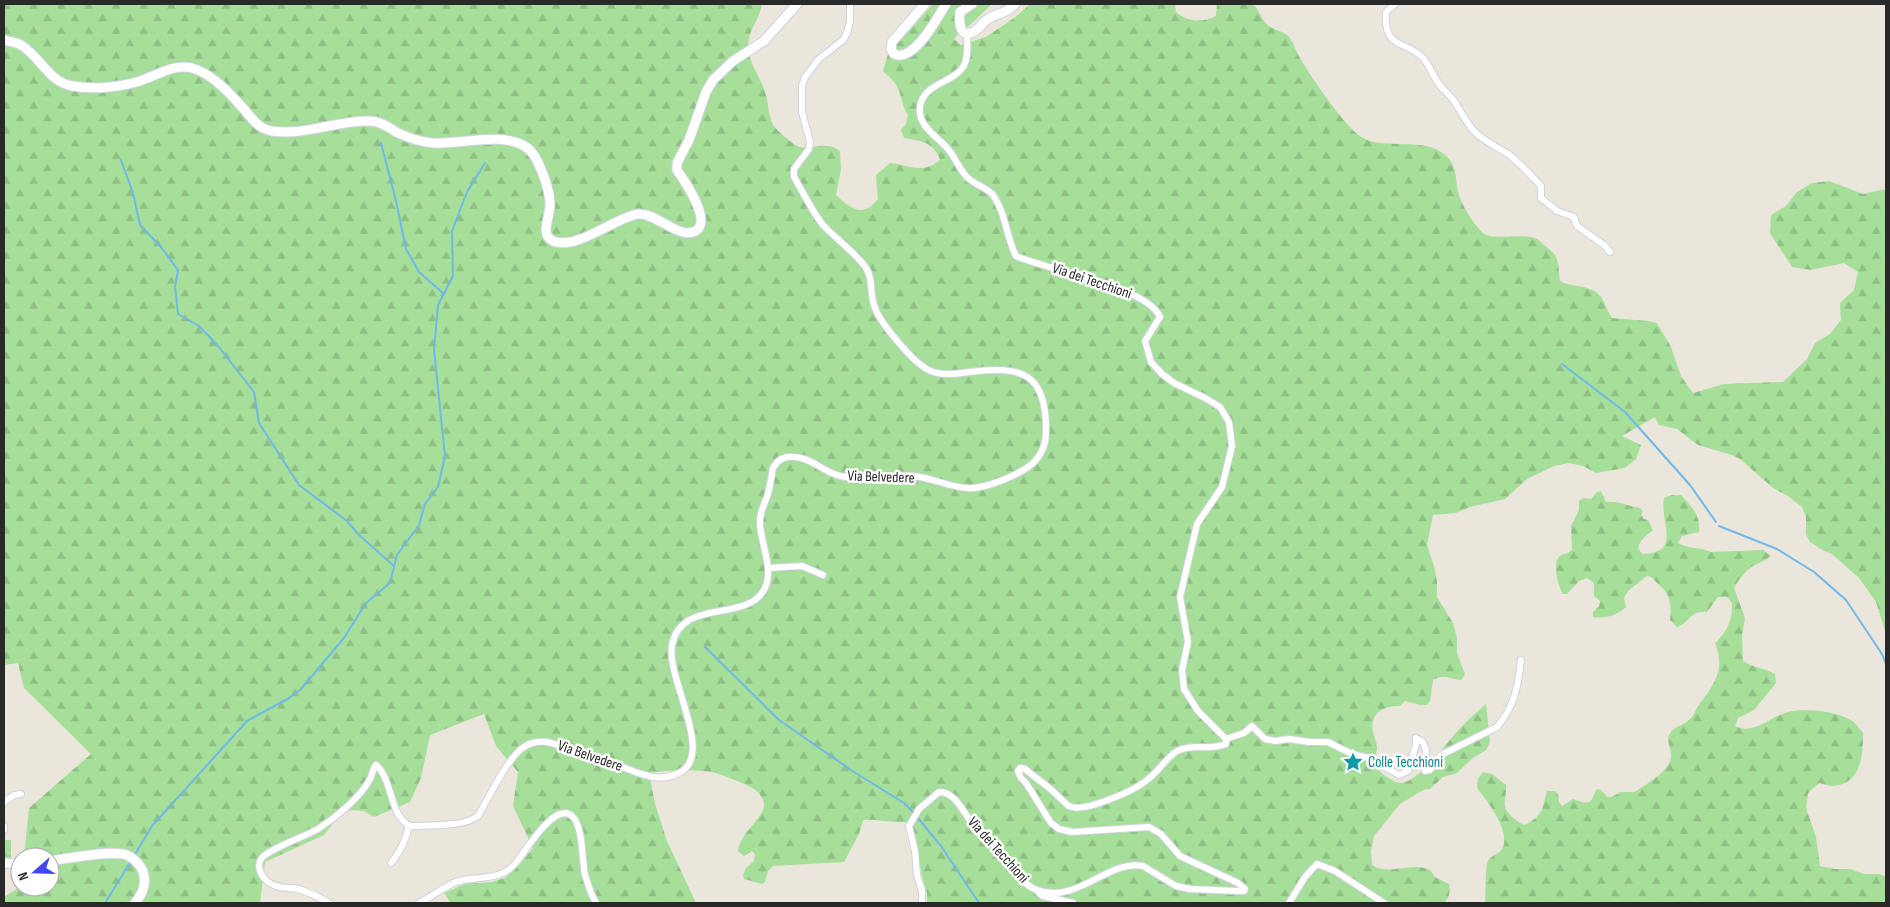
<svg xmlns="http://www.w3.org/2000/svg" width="1890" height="907" font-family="'Sofia Sans Condensed',sans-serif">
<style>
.forest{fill:url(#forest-firs)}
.park{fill:url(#park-tufts)}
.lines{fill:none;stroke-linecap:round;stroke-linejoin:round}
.stream{stroke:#71b7e9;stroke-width:2}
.street-casing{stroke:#d0d1e1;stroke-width:8}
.secondary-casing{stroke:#d0d1e1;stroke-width:11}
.street{stroke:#fff;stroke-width:6}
.secondary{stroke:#fff;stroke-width:9}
.labels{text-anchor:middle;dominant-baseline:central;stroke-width:5;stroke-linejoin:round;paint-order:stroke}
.street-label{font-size:15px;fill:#292929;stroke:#fff}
.culture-label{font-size:15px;fill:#0d838f;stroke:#fff;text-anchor:start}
</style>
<defs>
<pattern id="forest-firs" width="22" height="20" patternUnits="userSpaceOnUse" patternTransform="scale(1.25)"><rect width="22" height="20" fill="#a6df99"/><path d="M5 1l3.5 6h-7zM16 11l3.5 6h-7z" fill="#8fbf84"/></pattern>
<pattern id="park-tufts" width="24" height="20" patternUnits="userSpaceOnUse" patternTransform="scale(1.25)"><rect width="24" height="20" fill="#a6df99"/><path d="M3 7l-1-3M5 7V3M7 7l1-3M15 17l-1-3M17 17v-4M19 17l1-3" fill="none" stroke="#8fbf84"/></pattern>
</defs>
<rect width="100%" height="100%" fill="#ebe6db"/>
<g class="forest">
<path d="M 4,4 L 762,4 C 760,18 750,28 748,43 C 746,58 759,75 764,89 C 769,101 767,115 774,126 C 776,130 793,144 797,146 C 809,152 824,139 840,151 L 841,169 L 836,195 C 850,208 863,219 878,199 L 876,175 L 890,163 C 910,165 922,175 940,160 C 934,142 921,141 904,138 L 901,130 L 906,124 L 908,115 C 901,105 902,93 895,83 C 892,79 887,75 883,71 L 888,54 L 933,4 L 992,4 L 971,24 L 960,32 L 954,39 L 961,45 L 986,37 L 1017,16 L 1030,4 L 1175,4 L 1176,12 C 1187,22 1203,23 1216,16 L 1217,4 L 1249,4 L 1255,6 C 1260,13 1263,22 1270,27 C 1277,31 1285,31 1290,38 C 1294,44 1296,52 1300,58 C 1311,77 1346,129 1363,138 C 1385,150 1425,137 1444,154 C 1457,164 1455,177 1458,191 C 1460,203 1474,225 1483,233 C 1493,241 1521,233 1535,238 C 1539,239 1541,243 1544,245 C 1548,248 1552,251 1555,255 C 1560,263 1558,272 1560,281 C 1572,288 1592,284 1601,297 C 1605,303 1607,311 1612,318 L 1648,321 L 1657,323 L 1671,347 L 1681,376 L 1693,393 L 1724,384 L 1783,382 L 1807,359 L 1815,343 L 1830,334 L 1841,320 L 1840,303 L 1854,290 L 1858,272 L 1844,263 L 1811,270 L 1792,267 L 1770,233 L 1771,215 L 1786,206 L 1797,192 L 1812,183 L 1829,181 L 1863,194 L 1886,189 L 1886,634 L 1876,602 L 1859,578 L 1832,554 L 1824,551 L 1810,542 L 1806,534 L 1806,517 L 1802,507 L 1788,496 L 1773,488 L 1740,459 L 1732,455 L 1698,445 L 1677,429 L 1659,425 L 1655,417 L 1622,436 L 1641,445 L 1636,459 L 1625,468 L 1596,473 L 1583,466 L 1569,463 L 1554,466 L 1527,479 L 1505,499 L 1470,507 L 1456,513 L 1433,515 L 1427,545 L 1434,566 L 1437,581 L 1437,597 L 1453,623 L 1457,638 L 1457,653 L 1465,674 L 1461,680 C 1448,679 1446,673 1433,680 L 1430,701 L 1427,705 L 1420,705 L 1405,701 L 1400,706 C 1384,706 1369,713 1373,732 C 1374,737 1377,742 1377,747 C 1377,755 1373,759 1374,767 C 1381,772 1392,783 1401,783 C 1420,782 1450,738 1463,725 C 1470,718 1478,711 1486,704 L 1490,742 L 1486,750 L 1473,758 L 1457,773 L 1443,777 L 1430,789 L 1423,790 L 1400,804 L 1374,836 L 1371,851 L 1372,865 C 1391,877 1412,860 1431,871 L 1435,877 L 1449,884 C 1450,892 1450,897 1444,903 L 927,903 L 927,893 L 922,876 L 913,829 L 905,822 C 891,823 877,819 863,820 L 859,834 L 844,862 L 773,866 L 768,871 L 765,882 L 762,884 L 744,879 L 743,875 L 746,868 L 754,861 L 755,854 L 752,851 L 744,856 L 738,851 C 740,833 763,819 764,805 C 764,799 759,792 754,789 C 749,785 718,773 711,772 C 695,769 665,770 649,773 L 655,804 L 667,841 L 696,903 L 451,903 L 444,893 L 465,884 L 491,882 L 505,878 L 521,863 L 533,848 L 513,806 L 518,772 L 496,746 L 484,714 L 430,735 L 421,778 L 410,802 L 374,817 L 364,811 L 350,810 L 339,816 L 324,835 L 265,862 L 260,903 L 4,903 L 4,897 L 20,887 L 50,887 L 50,857 L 24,857 L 29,808 L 91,754 L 24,688 L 18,663 L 4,665 Z"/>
<path d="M 1601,491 L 1606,502 C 1619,501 1628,506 1640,508 L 1643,511 L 1641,515 L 1644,519 L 1648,520 L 1653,530 C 1646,536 1639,540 1638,549 L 1643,554 C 1683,553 1659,521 1664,498 L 1672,495 L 1681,495 C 1691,506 1701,515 1699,532 L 1682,536 L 1678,543 C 1689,549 1700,547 1711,552 L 1763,550 L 1771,556 C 1766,560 1762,561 1757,564 C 1748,567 1738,580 1734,588 L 1745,618 L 1742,636 L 1743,661 C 1753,668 1765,668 1775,674 L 1776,683 L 1754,710 L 1738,718 L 1735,726 C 1752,735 1768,719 1785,713 C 1802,707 1833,711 1849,719 C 1855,722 1859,728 1863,733 C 1863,754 1862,783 1834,786 C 1830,786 1823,784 1819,783 L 1808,793 L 1806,808 L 1816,837 L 1820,866 L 1835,869 L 1850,869 L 1864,874 L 1879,874 L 1886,877 L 1886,903 L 1485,903 C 1486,895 1485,866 1488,861 C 1491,855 1499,854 1502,849 C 1512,832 1487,801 1477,788 L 1478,779 L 1483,772 L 1492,774 L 1506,785 C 1507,799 1500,805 1511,816 C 1516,820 1519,823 1525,825 L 1536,818 L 1542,810 L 1547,791 L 1555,791 L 1558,794 L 1559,802 L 1562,806 L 1573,799 C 1580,801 1589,807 1593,797 C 1594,794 1595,791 1597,789 L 1601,790 L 1607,797 L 1611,797 L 1621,792 L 1635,792 C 1647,783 1672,771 1671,754 C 1671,747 1666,742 1669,735 C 1673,726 1684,726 1690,719 C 1694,716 1695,711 1698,706 C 1714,685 1726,670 1715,643 C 1727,632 1733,619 1732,603 L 1727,597 L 1718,597 L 1707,612 C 1690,610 1690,623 1677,627 L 1670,620 C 1672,603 1670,593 1657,583 C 1653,579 1653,577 1647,576 L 1628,591 L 1624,598 L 1626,607 C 1618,615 1605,619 1593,617 L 1593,612 L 1599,606 L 1600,601 L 1594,596 L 1594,583 L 1587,578 L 1579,581 L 1567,594 L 1563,594 C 1558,586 1553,566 1558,558 C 1561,553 1568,555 1572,550 L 1571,526 L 1579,510 L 1579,501 L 1583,498 L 1591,499 L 1597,492 Z"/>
</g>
<path class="park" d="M 4,840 L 11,840 L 11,858 L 4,857 Z"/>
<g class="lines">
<g class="stream">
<path d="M 381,143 L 396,201 L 406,249 L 419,272 L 443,293 L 442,296"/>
<path d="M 121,160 L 133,193 L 140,225 L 161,247 L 178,270 L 175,287 L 178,314 L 199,326 L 219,347 L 254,392 L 259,423 L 299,485 L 347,521 L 359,535 L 394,566"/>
<path d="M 1562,364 L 1625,412 L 1690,485 L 1716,522"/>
<path d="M 1719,526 L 1777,549 L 1814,572 L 1846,600 L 1882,654 L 1886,664"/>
<path d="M 705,647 L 779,720 L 854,772 L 904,803 L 914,813"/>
<path d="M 917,817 L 941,846 L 979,903"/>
<path d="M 134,856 L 152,826 L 247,721 L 289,698 L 301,689 L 344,638 L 366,603 L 390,583 L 397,555 L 419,525 L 425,504 L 438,487 L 445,456 L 434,350 L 438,305 L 453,276 L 452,231 L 467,192 L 485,163"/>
<path d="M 105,903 L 131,861"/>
</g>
<defs>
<g id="street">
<path d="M 1395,4 L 1386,12 C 1383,50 1406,40 1423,58 C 1430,66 1433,76 1439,84 C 1443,90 1450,95 1454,101 C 1461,111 1466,122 1473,130 C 1483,141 1496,146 1508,154 C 1520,163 1531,175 1541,186 L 1541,198 L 1557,211 L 1574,217 L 1577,226 L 1604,245 L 1610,252"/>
<path d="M 768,568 L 802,566 L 823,575"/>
<path d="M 1226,739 L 1244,733 L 1252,726 L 1265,739 L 1275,741 L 1289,739 L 1309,742 L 1328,742 L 1352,754 L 1369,758 L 1399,775 L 1408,771 L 1416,745 L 1416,738 L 1423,742 L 1426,750 L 1425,771 L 1430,770 L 1441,755 L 1497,727 C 1515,706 1518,686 1521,660"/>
<path d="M 4,802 L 14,795 L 21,794"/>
<path d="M 4,826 L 4,830"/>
<path d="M 391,863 C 400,852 406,840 409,826"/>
<path d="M 1039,893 L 1043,896 L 1073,903"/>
<path d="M 329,903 C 319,897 309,892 298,889 C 288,887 277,889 268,882 C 262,877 256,867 261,859 C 266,850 306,836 318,829 C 335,818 361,797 370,779 C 373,774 372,769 376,765 C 393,779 389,816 410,826 C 428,825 464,827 478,816 C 489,797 505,763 521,749 C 540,734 558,746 578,752 C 588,756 600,758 610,762 C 632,770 656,785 679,773 C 716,755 666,679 672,645 C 681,599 742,621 762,593 C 777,573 760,544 760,523 C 759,514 764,505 767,497 C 770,488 771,478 773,468 C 777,462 780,458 788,457 C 807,454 823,472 840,476 C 864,481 889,476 912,476 C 931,477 948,487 967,488 C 984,490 1025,473 1036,460 C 1043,452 1046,443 1046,432 C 1047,373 1022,365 969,372 C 955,374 938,377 925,368 C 911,359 881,324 875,308 C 869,294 874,280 866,268 C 858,255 835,238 823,225 C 812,211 803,192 794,177 L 794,169 L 809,149 L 810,142 L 802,112 L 802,86 L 805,77 L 819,59 L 843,40 L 847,33 L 850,21 L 850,4"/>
<path d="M 419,903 C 432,897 445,885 459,881 C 478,876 498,881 513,866 C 523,856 554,800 572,816 C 583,825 582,860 585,875 C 588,885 591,894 596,903"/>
<path d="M 922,903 L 922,891 L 917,875 L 915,851 L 909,826 L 919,809 L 939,792 C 954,792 961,808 969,819 C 974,826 982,831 988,838 C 1001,852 1019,884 1037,890 C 1077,905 1108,859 1143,866 L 1176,886 L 1190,889 L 1237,891 L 1244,891 L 1245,889 L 1238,883 L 1180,856 L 1161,834 L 1149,827 L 1072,832 L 1059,829 L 1051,823 L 1026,783 L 1021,778 L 1018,771 L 1020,768 L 1025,769 C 1033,776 1041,781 1049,788 C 1056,793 1062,801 1069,806 C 1083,814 1135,790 1147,780 C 1158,772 1166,758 1177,751 C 1193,743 1210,751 1226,744 L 1226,739 L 1198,711 L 1184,689 L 1182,670 L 1188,642 L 1180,597 L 1197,524 L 1222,487 L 1232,446 L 1229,422 L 1220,407 L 1205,398 L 1174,383 L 1162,374 L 1151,362 L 1145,341 L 1160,317 C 1148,287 1047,270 1016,256 C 1006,237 1006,213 993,195 C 986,187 975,185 968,178 C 959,170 956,158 948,149 C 938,137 917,126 920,107 C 923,83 953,83 963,67 C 969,58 967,43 967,33"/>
<path d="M 1289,903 L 1305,877 L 1317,864 L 1335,871 L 1384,903"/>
</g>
<g id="secondary">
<path d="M 925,4 L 892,42 L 891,49 L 894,54 C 914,63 937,18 946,4"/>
<path d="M 972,4 L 960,12 C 959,21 959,39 973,32 C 979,29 983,22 988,19 C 997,13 1008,13 1015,4"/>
<path d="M 4,40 C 10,42 16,42 21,45 C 41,57 48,82 73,86 C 94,90 120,87 140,81 C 156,76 174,63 192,68 C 210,73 229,92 241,106 C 251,116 257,129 272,131 C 306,136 337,120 370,121 C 381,121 389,128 398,133 C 409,138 421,142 433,143 C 460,145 502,131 526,147 C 538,154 550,190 550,204 C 550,213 546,222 546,230 C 546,235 549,239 553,241 C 576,251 616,217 638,214 C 656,212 681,242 697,230 C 711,219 684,180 677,170 L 677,163 L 689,140 L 706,92 L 713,80 L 733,61 L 764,41 L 797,4"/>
<path d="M 50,861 C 70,858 104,851 123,854 C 133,856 142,866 144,875 C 146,886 142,895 135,903"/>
<path d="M 4,863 L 20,864"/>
</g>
</defs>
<use href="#street" class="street-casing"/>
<use href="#secondary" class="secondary-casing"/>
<use href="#street" class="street"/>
<use href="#secondary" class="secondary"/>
</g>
<defs>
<symbol id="sight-bare" viewBox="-9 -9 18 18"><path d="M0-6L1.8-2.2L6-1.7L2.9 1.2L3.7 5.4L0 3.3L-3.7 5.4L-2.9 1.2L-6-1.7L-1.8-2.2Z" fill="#0f9aa8" stroke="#fff" stroke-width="2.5" paint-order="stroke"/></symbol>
</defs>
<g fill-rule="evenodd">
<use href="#sight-bare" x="1339" y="748" width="28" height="28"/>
</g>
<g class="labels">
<g class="street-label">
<text transform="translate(1092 281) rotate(19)">Via dei Tecchioni</text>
<text transform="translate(881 477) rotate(2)">Via Belvedere</text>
<text transform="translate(590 756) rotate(19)">Via Belvedere</text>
<text transform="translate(998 850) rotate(48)">Via dei Tecchioni</text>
</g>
<g class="culture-label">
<text x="1368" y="762">Colle Tecchioni</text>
</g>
</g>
<rect width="1890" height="907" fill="none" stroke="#292929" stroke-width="10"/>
<g transform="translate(35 872) rotate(250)"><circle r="24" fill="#ffffff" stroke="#a9a9a9"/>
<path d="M0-4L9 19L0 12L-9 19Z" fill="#4046f2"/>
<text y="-8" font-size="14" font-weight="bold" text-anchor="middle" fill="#292929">N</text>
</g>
</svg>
